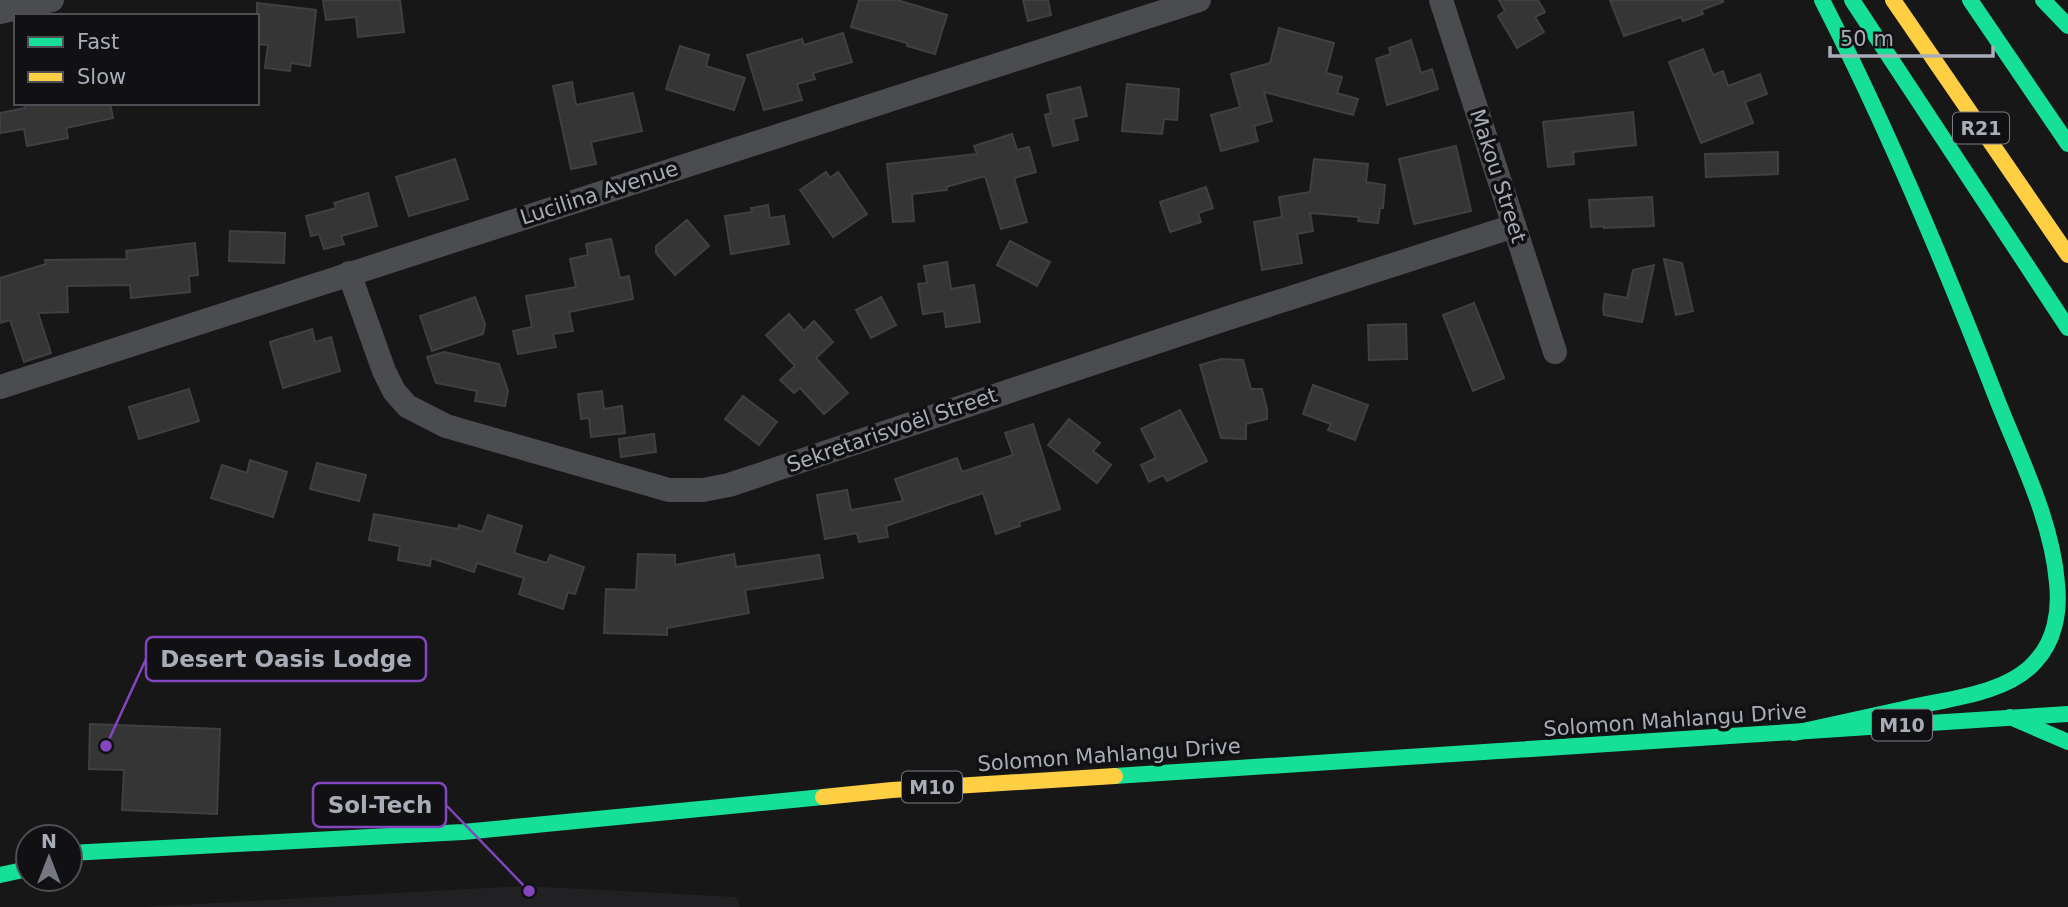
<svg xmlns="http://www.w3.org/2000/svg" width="2068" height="907" font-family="'DejaVu Sans',sans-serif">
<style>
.built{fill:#212123}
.building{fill:#353536;stroke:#3f4043;stroke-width:2}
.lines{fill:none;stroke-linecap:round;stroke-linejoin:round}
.street{stroke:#4b4c50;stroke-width:24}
.fast{stroke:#16e098;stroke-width:16}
.slow{stroke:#ffcf43;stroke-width:16}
.labels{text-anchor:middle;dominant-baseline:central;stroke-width:7;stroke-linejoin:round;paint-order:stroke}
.shield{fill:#111113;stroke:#7b7e86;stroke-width:2}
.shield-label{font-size:19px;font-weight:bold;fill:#a8adb8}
.street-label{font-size:21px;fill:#a8adb8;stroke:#111113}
.leader{fill:none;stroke:#8446be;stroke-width:2.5}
.callout-dot{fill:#8446be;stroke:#111113;stroke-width:2.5}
.callout{fill:#111113;stroke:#8446be;stroke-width:2.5}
.callout-label{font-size:23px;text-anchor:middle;font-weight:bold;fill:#a8adb8}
</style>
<rect width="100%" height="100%" fill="#171717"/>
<path class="built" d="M 525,886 L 736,897 L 740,907 L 142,907 Z"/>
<g class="building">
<path d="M 323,0 L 400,0 L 404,32 L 358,37 L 356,17 L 326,20 Z"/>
<path d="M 859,0 L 897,0 L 947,15 L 935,54 L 907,46 L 907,43 L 851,27 Z"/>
<path d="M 1023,0 L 1048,0 L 1051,15 L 1028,21 Z"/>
<path d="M 1499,0 L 1538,0 L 1545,12 L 1535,17 L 1544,32 L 1517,48 L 1498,16 L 1505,11 Z"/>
<path d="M 1610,0 L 1723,0 L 1723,2 L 1701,10 L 1703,14 L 1683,21 L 1681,17 L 1624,36 Z"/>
<path d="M 257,3 L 316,10 L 310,66 L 291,63 L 290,71 L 265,68 L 268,45 L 257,44 Z"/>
<path d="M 1279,28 L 1334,43 L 1326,73 L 1342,77 L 1337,93 L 1358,99 L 1353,115 L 1264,92 L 1272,121 L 1254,126 L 1258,141 L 1221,151 L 1211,115 L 1240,107 L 1231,74 L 1270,63 Z"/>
<path d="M 843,33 L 852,62 L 813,73 L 815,79 L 797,84 L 802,100 L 764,110 L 747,55 L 802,39 L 804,45 Z"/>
<path d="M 1411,40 L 1421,73 L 1432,69 L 1438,89 L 1387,105 L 1376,59 L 1391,54 L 1389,48 Z"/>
<path d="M 680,46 L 709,55 L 706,66 L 745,78 L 734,110 L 666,89 Z"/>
<path d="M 1703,49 L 1713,75 L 1723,71 L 1728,86 L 1760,74 L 1767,94 L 1745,102 L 1753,123 L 1701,143 L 1669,62 Z"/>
<path d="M 572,82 L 576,105 L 633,93 L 642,131 L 591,142 L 596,164 L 571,169 L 553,86 Z"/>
<path d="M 1127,84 L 1179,89 L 1177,120 L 1164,119 L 1162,134 L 1122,131 Z"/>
<path d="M 1080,87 L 1087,116 L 1073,119 L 1078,140 L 1053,146 L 1045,115 L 1051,113 L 1047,95 Z"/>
<path d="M 24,103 L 110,103 L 113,118 L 66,128 L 68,138 L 27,146 L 24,129 L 0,133 L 0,113 L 25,108 Z"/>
<path d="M 1633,112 L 1636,145 L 1573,152 L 1574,164 L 1548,167 L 1543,122 Z"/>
<path d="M 1012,134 L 1017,150 L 1029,147 L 1036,172 L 1014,178 L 1027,222 L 1001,229 L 985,176 L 946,187 L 947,190 L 912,194 L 914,221 L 893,222 L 887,164 L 977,154 L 974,146 Z"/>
<path d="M 1456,146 L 1471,211 L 1414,224 L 1399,159 Z"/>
<path d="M 1778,152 L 1778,174 L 1706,177 L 1705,154 Z"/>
<path d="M 455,159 L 468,199 L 409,216 L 396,177 Z"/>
<path d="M 1314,159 L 1368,164 L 1366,182 L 1385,185 L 1383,208 L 1380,208 L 1378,223 L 1358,221 L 1359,217 L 1310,213 L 1313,231 L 1297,234 L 1302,263 L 1262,270 L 1254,222 L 1282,217 L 1279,197 L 1310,192 Z"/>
<path d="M 826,172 L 830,178 L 838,172 L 867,214 L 833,237 L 800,190 Z"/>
<path d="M 1206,187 L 1213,208 L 1198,213 L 1201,222 L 1170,232 L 1160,202 Z"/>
<path d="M 368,193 L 377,226 L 341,236 L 344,244 L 324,249 L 319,234 L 311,236 L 306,216 L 336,208 L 334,203 Z"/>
<path d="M 1652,197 L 1654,226 L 1604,228 L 1604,226 L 1591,227 L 1589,200 Z"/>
<path d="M 768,205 L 770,218 L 784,216 L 789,244 L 731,254 L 725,216 L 752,212 L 751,208 Z"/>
<path d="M 687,220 L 709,246 L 675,275 L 656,253 L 656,246 Z"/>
<path d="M 230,231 L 285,233 L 284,263 L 229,261 Z"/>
<path d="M 611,239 L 620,278 L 629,276 L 633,299 L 569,312 L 573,331 L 553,334 L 556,347 L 518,354 L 513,331 L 532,327 L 526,296 L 576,287 L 570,259 L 588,255 L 586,244 Z"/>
<path d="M 1010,241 L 1050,262 L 1037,286 L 997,265 Z"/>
<path d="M 195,243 L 198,275 L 189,276 L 190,292 L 131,298 L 130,285 L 67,286 L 68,312 L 38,313 L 51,353 L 24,362 L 10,320 L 0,323 L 0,278 L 46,264 L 45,260 L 127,259 L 126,251 Z"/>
<path d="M 1664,259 L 1682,263 L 1693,311 L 1676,315 Z"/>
<path d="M 947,262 L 951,289 L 974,285 L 980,322 L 946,327 L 944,311 L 923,314 L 918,284 L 927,283 L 924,266 Z"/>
<path d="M 1654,265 L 1642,322 L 1604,315 L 1603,308 L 1605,294 L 1627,298 L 1633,270 Z"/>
<path d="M 475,297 L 485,324 L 483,334 L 432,351 L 420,316 Z"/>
<path d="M 881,297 L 896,325 L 871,338 L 856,310 Z"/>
<path d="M 1474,303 L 1504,378 L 1473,391 L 1443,315 Z"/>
<path d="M 789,314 L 804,331 L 814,321 L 833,342 L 816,358 L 848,393 L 824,414 L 800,388 L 794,393 L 780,380 L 795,366 L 766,335 Z"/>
<path d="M 1406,324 L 1407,359 L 1369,360 L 1368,325 Z"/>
<path d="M 312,329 L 315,342 L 331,337 L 340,371 L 283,388 L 270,342 Z"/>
<path d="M 444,352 L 499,364 L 508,391 L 505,406 L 475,401 L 477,391 L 436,383 L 427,357 Z"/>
<path d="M 1221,359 L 1243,360 L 1251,389 L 1262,389 L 1267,409 L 1267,419 L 1246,424 L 1246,439 L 1221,438 L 1200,365 Z"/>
<path d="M 1313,385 L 1368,405 L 1355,440 L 1328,430 L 1331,424 L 1303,414 Z"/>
<path d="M 189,389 L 199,421 L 139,439 L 129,407 Z"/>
<path d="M 602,391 L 604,409 L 622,406 L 625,433 L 591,437 L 589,418 L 581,419 L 578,394 Z"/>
<path d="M 743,396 L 777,422 L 759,445 L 725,419 Z"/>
<path d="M 1180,410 L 1207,461 L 1167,481 L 1163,475 L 1149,482 L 1141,465 L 1156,458 L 1141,429 Z"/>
<path d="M 1069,419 L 1100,443 L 1093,451 L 1111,465 L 1097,483 L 1048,445 Z"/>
<path d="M 1033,424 L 1060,509 L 1019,522 L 1020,526 L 996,534 L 983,493 L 886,526 L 888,537 L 859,542 L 857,533 L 825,539 L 817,495 L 847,490 L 851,510 L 903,501 L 895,479 L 957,458 L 962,472 L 1013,455 L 1005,433 Z"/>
<path d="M 654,434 L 656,452 L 621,457 L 619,439 Z"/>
<path d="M 250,460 L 287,472 L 273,517 L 211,498 L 222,465 L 247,473 Z"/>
<path d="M 317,463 L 366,475 L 359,501 L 310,489 Z"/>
<path d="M 374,514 L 458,529 L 459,525 L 482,532 L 488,515 L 522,526 L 514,553 L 547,563 L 550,555 L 584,567 L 575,594 L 568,592 L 563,609 L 519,594 L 524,578 L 477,563 L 474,572 L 431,558 L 430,566 L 398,560 L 400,546 L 369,540 Z"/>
<path d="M 638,554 L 675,555 L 675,565 L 734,554 L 736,567 L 819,555 L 823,578 L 745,590 L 749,613 L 667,628 L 667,635 L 604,633 L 606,589 L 636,590 Z"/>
<path d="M 90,724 L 220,729 L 217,814 L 122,810 L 124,770 L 89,769 Z"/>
</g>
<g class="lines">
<g class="street">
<path d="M 1441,0 L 1555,352"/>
<path d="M 0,12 L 52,0"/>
<path d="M 349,273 L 384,371 L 394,391 L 407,406 L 446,426 L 669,490 L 703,490 L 729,485 L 1225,319 L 1514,226"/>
<path d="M 0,387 L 1199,0"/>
</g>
<g class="fast">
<path d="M 1852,0 L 2068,328"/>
<path d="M 1970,0 L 2068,144"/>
<path d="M 2043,0 L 2068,26"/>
<path d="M 2010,717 L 2068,742"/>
<path d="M 1794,733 C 1832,725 1870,716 1908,708 C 1947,699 2007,694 2035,662 C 2055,641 2060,611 2057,583 C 2052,521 2021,460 1998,402 C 1945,265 1889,131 1822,0"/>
<path d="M 1115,776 L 2068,714"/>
<path d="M 70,853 L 463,832 L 823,797"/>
<path d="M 0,875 L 28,869"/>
</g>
<g class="slow">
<path d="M 1893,0 L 2068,255"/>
<path d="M 823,797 L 892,790 L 1115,776"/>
</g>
</g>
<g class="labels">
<g class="shield">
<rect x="1953" y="112.5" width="56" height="31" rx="5"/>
<rect x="1872" y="709.5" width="60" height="31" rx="5"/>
<rect x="902" y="771.5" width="60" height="31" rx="5"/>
</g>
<g class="shield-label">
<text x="1981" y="128">R21</text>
<text x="1902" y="725">M10</text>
<text x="932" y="787">M10</text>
</g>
<g class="street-label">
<text transform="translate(1498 176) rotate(72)">Makou Street</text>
<text transform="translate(599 193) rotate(-18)">Lucilina Avenue</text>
<text transform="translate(892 430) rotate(-19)">Sekretarisvoël Street</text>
<text transform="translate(1675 720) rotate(-4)">Solomon Mahlangu Drive</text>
<text transform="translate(1109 755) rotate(-4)">Solomon Mahlangu Drive</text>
</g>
</g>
<path class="leader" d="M106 746L146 659M529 891L446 805"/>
<g class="callout-dot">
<circle cx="106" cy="746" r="7"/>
<circle cx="529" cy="891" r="7"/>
</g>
<g class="callout">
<rect x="146" y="637" width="280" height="44" rx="7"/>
<rect x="313" y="783" width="133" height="44" rx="7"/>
</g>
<g class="callout-label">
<text x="286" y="667">Desert Oasis Lodge</text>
<text x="380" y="813">Sol-Tech</text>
</g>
<rect x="14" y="14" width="245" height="91" fill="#111113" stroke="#4d4f55" stroke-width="2"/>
<rect x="28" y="37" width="35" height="10" fill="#16e098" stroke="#4d4f55" stroke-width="2"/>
<text x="77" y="49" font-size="21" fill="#a8adb8">Fast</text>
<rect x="28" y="72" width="35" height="10" fill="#ffcf43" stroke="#4d4f55" stroke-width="2"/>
<text x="77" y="84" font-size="21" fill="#a8adb8">Slow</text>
<g transform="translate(49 858)"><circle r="33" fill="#111113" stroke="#4d4f55" stroke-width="2"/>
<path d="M0-5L12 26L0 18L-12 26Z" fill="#757880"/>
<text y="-10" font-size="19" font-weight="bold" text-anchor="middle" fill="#a8adb8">N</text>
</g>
<path d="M1830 46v10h163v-10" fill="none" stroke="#a8adb8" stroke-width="3.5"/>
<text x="1840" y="46" font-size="21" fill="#a8adb8" stroke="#111113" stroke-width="5" paint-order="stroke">50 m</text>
</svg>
